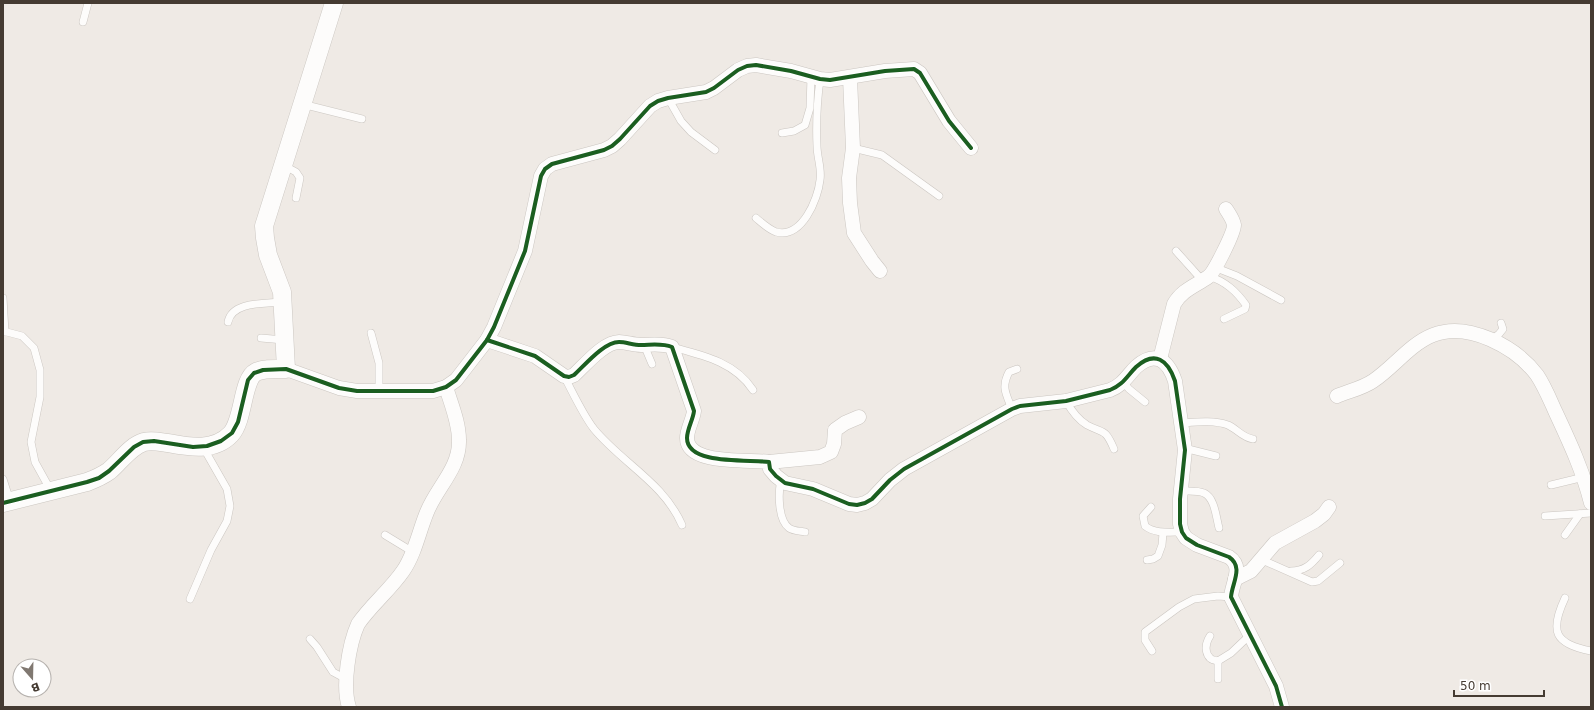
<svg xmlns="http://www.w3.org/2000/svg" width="1594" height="710" font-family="'DejaVu Sans',sans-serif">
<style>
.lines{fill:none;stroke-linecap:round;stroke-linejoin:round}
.service-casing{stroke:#cbc6c1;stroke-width:8}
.minor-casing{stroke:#cbc6c1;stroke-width:15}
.tertiary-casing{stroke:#cbc6c1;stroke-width:19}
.service{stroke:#fdfcfb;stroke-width:7}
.minor{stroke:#fdfcfb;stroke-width:14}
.tertiary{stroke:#fdfcfb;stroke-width:18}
.cycleway-casing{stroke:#fff;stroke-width:6}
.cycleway{stroke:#1b5e20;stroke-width:4}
</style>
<rect width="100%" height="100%" fill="#efeae5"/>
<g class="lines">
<defs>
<g id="service">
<path d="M 83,22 L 88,3"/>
<path d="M 668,98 L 681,121 L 691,132 L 715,150"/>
<path d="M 302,104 L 362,119"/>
<path d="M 782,133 L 794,131 L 805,125 L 810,108 L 811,77"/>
<path d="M 853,148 L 882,155 L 939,196"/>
<path d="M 283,165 L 296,172 L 300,178 L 296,198"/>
<path d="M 756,218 C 762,223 768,229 776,232 C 802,239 818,199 820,180 C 822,169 817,157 817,146 C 816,124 817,102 820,79"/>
<path d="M 1176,251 L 1202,280"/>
<path d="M 1214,267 L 1237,276 L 1281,300"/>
<path d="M 1209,276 C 1226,282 1236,291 1246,305 L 1245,309 L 1224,319"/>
<path d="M 3,298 L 5,332"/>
<path d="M 228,322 C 232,301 265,304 282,302"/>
<path d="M 3,331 L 22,336 L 34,348 L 40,370 L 40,397 L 31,442 L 35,462 L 51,491"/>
<path d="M 371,333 L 379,363 L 379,391"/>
<path d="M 261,338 L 284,340"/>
<path d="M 1491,340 L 1499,334 L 1503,329 L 1501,323"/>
<path d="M 644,345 L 652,364"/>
<path d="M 672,347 C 702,355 735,362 753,390"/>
<path d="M 564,376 C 573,393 583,415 594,429 C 622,463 664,483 682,525"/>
<path d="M 1123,382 L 1129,389 L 1145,402"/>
<path d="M 1066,401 C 1071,410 1077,419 1087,425 C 1104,434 1105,428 1114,449"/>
<path d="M 1012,409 C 1006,394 1001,387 1009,372 L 1017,369"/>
<path d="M 1181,423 C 1196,422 1214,420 1228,425 C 1237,429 1243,438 1253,439"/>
<path d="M 1184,448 L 1216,456"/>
<path d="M 3,479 L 10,501"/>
<path d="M 781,480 C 778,493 778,520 789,528 C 793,531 800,531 805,532"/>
<path d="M 1551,485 L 1584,477"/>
<path d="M 1181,491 C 1187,491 1198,490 1204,493 C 1215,498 1216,517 1219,528"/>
<path d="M 1151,507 L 1143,516 L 1145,526 C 1155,534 1170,532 1182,532"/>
<path d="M 1545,516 L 1591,513"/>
<path d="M 385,535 L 413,552"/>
<path d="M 1565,535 L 1580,514"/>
<path d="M 1260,559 L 1312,582 L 1318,581 L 1340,563"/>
<path d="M 1147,560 L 1153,559 L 1158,556 L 1162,545 L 1163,533"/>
<path d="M 1291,571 C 1304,571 1311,565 1319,555"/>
<path d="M 1565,598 C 1549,632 1555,644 1591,651"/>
<path d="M 190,599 L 211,550 L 227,521 L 230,506 L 227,489 L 203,447"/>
<path d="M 1210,636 C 1204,645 1204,660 1218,661 L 1231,653 L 1250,635"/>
<path d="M 310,639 L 317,647 L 333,672 L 346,679"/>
<path d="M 1152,651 L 1145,640 L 1145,632 L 1179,607 L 1194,599 L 1218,596 L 1231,597"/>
<path d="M 1218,679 L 1218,661"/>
</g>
<g id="minor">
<path d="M 850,78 L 853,148 L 849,178 L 850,203 L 854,233 L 872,261 L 880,271"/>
<path d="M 487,340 L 535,356 L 564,376 L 569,377 L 574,375 C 585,365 604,342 619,342 C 626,342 633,345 641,345 C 651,345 662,343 672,347 L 694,411 C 693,420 687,429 687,438 C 687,466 751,459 769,462 L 770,469 L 776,476 L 785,483 L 813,489 L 849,504 L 857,505 L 865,503 L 872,499 L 890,480 L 904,469 L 1012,409 L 1020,406 L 1066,401 L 1110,390 C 1123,385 1127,376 1136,367 C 1155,350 1168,360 1175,381 L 1185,450 L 1180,499 L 1180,524 L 1182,532 L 1186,538 L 1197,545 L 1229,557 C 1244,567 1232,583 1231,597 L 1276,686 L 1282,707"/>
<path d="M 1160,359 L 1174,304 C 1182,290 1195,286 1208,277 C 1214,273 1234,233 1234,225 C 1233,219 1229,214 1226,209"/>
<path d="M 286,369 L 339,388 L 357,391 L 433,391 L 446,387 L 456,380 L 487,340 L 494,327 L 525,251 L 541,176 L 545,169 L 552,164 L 604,150 L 612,146 L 620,139 L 650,106 L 658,101 L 668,98 L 706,92 L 714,88 L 738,70 L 747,66 L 756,65 L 791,71 L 820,79 L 830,80 L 885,71 L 914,69 L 920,73 L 949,121 L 971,148"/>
<path d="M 1337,396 C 1349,391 1363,388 1373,381 C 1394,367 1410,344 1433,335 C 1468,321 1516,347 1537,375 C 1545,387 1550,400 1556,413 C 1570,443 1583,471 1591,503"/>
<path d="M 769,462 L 820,457 L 831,452 L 834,444 L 835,430 L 845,423 L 859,417"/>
<path d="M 1235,579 L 1251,571 L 1275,543 L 1315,521 L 1324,514 L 1329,507"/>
<path d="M 349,707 C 342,686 349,644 358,624 C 371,605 390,590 403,571 C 415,554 419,531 427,512 C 437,487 460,468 459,440 C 459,422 451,404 446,387"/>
</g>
<path id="tertiary" d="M 3,503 L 87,482 C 95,479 102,476 109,471 C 120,462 130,446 144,442 C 152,440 160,442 168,443 C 189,447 214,452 231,434 C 244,420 242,379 256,372 C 264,368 276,369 286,369 L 282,292 L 268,255 L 265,238 L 264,226 L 334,3"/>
</defs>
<use href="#service" class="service-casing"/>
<use href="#minor" class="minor-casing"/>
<use href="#tertiary" class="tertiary-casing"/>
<use href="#service" class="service"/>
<use href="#minor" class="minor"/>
<use href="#tertiary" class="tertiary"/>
<defs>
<g id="cycleway">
<path d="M 487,340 L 535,356 L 564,376 L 569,377 L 574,375 C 585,365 604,342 619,342 C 626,342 633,345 641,345 C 651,345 662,343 672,347 L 694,411 C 693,420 687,429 687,438 C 687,466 751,459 769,462 L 770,469 L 776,476 L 785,483 L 813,489 L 849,504 L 857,505 L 865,503 L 872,499 L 890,480 L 904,469 L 1012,409 L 1020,406 L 1066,401 L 1110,390 C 1123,385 1127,376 1136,367 C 1155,350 1168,360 1175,381 L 1185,450 L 1180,499 L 1180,524 L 1182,532 L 1186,538 L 1197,545 L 1229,557 C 1244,567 1232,583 1231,597 L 1276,686 L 1282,707"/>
<path d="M 3,503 L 87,482 L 99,478 L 109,471 L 134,447 L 143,442 L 154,441 L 193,447 L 207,446 L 221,441 L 232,433 L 238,422 L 248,380 L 254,373 L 263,370 L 286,369 L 339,388 L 357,391 L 433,391 L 446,387 L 456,380 L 487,340 L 494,327 L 525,251 L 541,176 L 545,169 L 552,164 L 604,150 L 612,146 L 620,139 L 650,106 L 658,101 L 668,98 L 706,92 L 714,88 L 738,70 L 747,66 L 756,65 L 791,71 L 820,79 L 830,80 L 885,71 L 914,69 L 920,73 L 949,121 L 971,148"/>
</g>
</defs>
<use href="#cycleway" class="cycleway-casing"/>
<use href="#cycleway" class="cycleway"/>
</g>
<rect width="1594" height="710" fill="none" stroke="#453b32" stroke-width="8"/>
<g transform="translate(32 678) rotate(160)"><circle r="19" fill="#ffffff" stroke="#b5b1ad"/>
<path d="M0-3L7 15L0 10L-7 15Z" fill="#807871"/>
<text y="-6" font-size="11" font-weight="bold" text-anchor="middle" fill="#453b32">B</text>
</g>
<path d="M1454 690v6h90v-6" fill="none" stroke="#453b32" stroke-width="2"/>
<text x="1460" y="690" font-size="12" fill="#453b32" stroke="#ffffff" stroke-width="3" paint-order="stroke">50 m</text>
</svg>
